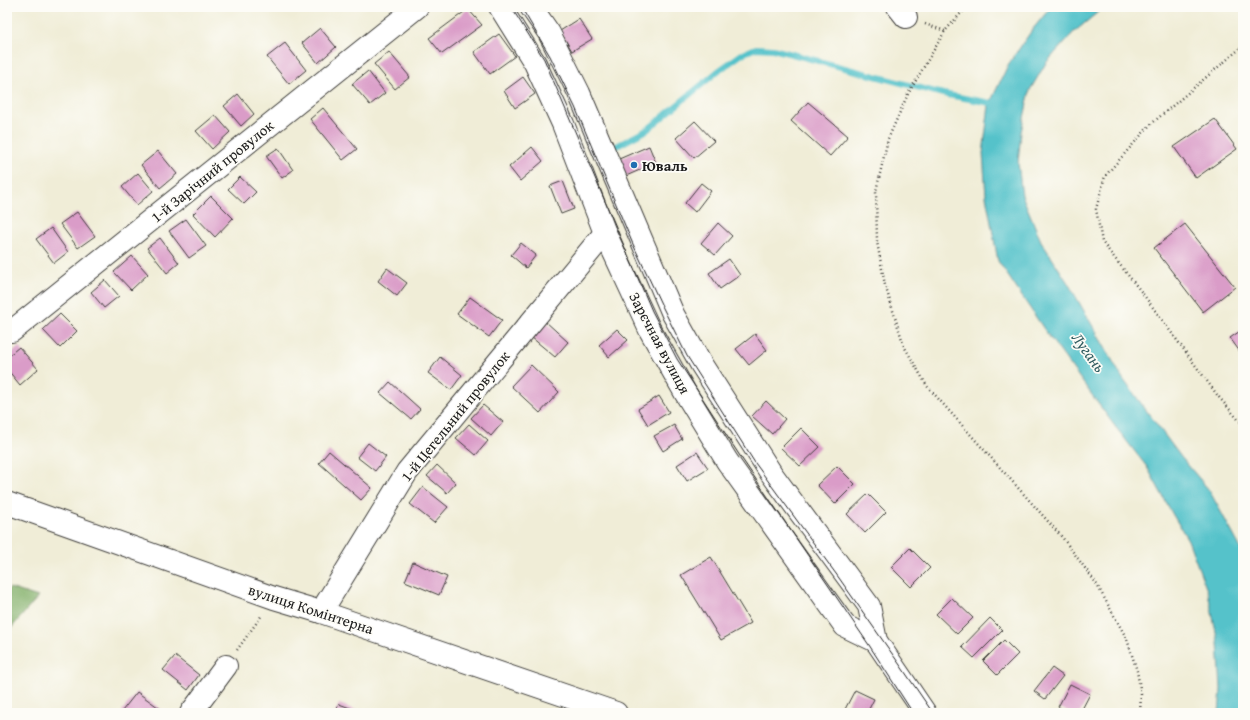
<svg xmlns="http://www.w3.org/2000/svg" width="1250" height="720" font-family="'Gentium Book Plus',serif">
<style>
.forest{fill:#81af67;stroke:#4e6642}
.water{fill:#55c2ca;stroke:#386f73}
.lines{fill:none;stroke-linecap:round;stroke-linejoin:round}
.stream{stroke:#55c2ca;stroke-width:6}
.building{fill:#da9cc8}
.minor-casing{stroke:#3c3b38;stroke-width:24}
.major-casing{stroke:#3c3b38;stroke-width:24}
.path{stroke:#3c3b38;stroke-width:2.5;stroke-dasharray:1 3;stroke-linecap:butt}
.minor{stroke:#fff;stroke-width:22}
.major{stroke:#fff;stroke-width:22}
.tram{stroke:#1c1c1c;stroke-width:1}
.poi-dot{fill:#1f6fb2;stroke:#fdfcf7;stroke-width:1.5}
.labels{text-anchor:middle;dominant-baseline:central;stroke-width:3.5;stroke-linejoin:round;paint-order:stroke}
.poi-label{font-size:15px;font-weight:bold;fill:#1c1c1c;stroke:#fdfcf7;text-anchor:start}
.street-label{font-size:15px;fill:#1c1c1c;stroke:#fdfcf7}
.water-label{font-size:16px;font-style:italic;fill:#335e62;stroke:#fdfcf7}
</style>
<rect width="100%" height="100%" fill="#fdfcf7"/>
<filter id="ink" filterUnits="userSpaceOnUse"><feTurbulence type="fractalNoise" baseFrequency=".025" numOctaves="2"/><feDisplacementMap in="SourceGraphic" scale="8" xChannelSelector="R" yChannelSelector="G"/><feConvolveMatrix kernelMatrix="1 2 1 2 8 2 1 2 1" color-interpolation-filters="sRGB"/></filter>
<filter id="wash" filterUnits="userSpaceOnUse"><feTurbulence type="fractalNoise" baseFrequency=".012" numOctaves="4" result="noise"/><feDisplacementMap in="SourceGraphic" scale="16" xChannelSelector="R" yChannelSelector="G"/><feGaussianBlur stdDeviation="0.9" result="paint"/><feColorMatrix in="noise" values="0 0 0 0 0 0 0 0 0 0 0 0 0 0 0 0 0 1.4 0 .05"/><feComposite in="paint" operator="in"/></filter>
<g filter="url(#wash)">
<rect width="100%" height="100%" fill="#f0edd7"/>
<path class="forest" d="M 10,588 L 38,597 L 7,633 L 7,590 Z"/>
<path class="water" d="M 1051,7 L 1104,7 L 1073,33 L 1046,63 L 1030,90 L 1021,132 L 1018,163 L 1022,195 L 1041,241 L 1068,283 L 1123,379 L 1181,457 L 1209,490 L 1239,545 L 1243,556 L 1243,713 L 1219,713 L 1221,689 L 1218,642 L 1208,593 L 1188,540 L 1173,515 L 1147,467 L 1114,425 L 1048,335 L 998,261 L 986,196 L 983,153 L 989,105 L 1008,65 L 1032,30 Z"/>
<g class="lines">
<path class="stream" d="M 615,147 L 647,130 L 717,72 L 742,54 L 756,48 L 773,49 L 943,94 L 996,104"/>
</g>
<g id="blocks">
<g class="building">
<path d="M 468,9 L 482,25 L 442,54 L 429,38 Z"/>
<path d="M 579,19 L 592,39 L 572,51 L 560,31 Z"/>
<path d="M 320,28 L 336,47 L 318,63 L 302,43 Z"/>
<path d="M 499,34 L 515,56 L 490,74 L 474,52 Z"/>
<path d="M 285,43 L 306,70 L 289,84 L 267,57 Z"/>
<path d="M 389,52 L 410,77 L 395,89 L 374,64 Z"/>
<path d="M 368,71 L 385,93 L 370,105 L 352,84 Z"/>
<path d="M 523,77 L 535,94 L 515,108 L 504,91 Z"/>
<path d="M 238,94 L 254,114 L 241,126 L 224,106 Z"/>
<path d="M 808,102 L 848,136 L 830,156 L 791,121 Z"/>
<path d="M 323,108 L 357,149 L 343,160 L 310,119 Z"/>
<path d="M 215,115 L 230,132 L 212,149 L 196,131 Z"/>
<path d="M 1215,119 L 1237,149 L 1196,178 L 1174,147 Z"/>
<path d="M 695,121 L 714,141 L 694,158 L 676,138 Z"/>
<path d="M 649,146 L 656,163 L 626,176 L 619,159 Z"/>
<path d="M 532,147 L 543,161 L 520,181 L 509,167 Z"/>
<path d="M 278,148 L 293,170 L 282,178 L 266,156 Z"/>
<path d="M 158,151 L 177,174 L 160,188 L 141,165 Z"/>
<path d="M 138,173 L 153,191 L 137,205 L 122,187 Z"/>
<path d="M 240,177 L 256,192 L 244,204 L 228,189 Z"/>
<path d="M 563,181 L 574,209 L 561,214 L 550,186 Z"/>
<path d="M 701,183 L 711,191 L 695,212 L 685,203 Z"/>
<path d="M 211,196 L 233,218 L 215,237 L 193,214 Z"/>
<path d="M 77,212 L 95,236 L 78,248 L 60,224 Z"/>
<path d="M 186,219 L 206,246 L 189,258 L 169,231 Z"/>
<path d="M 718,223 L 732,236 L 715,255 L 701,243 Z"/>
<path d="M 1185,224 L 1235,287 L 1203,312 L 1154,248 Z"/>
<path d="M 51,228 L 68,252 L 54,263 L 36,239 Z"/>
<path d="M 160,238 L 179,263 L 167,273 L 147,248 Z"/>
<path d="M 521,243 L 536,255 L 526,268 L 511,255 Z"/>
<path d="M 132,256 L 148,274 L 131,290 L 114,272 Z"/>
<path d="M 729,259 L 740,275 L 720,289 L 709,273 Z"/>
<path d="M 387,268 L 407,283 L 397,296 L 378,281 Z"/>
<path d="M 105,280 L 119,296 L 104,308 L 91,292 Z"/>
<path d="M 470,297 L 502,320 L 489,337 L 457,314 Z"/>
<path d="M 60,314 L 77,331 L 60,348 L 43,330 Z"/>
<path d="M 545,321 L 568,342 L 555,357 L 531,337 Z"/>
<path d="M 617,329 L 628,340 L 609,357 L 599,345 Z"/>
<path d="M 1243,329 L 1243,356 L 1230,338 Z"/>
<path d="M 755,334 L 767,350 L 749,365 L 736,349 Z"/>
<path d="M 19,347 L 38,369 L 20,385 L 7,369 L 7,357 Z"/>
<path d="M 440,357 L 462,375 L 451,390 L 428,373 Z"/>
<path d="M 531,365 L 559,392 L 540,413 L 511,386 Z"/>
<path d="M 390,382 L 420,409 L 411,419 L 380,393 Z"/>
<path d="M 659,396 L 669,412 L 648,425 L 638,409 Z"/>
<path d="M 766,401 L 785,419 L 772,434 L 752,416 Z"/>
<path d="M 483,405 L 503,422 L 491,436 L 471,418 Z"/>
<path d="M 469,424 L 488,441 L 476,455 L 456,438 Z"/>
<path d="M 674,425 L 682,439 L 663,451 L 654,436 Z"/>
<path d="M 801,428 L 820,447 L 800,466 L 781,448 Z"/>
<path d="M 368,443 L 386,457 L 375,471 L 357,457 Z"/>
<path d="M 329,451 L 372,488 L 361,500 L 319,463 Z"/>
<path d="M 697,452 L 708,468 L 687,481 L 677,465 Z"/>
<path d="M 437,465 L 456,483 L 447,493 L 427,476 Z"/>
<path d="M 837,466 L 855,484 L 835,504 L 817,485 Z"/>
<path d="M 423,487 L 448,507 L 434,523 L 410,504 Z"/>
<path d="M 868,494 L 886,512 L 865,533 L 847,514 Z"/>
<path d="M 910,548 L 930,568 L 911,587 L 891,567 Z"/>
<path d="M 711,557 L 751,623 L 721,640 L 681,575 Z"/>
<path d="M 413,562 L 447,577 L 439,595 L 405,581 Z"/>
<path d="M 952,598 L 973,618 L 957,634 L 936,614 Z"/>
<path d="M 990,618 L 1002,630 L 974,658 L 962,647 Z"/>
<path d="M 1004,640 L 1018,654 L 997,675 L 983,661 Z"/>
<path d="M 175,656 L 199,675 L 188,690 L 163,670 Z"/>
<path d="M 1052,668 L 1063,676 L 1045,699 L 1034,691 Z"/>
<path d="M 1070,684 L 1090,694 L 1080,713 L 1071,713 L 1058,707 Z"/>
<path d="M 855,690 L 874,699 L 867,713 L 843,713 Z"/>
<path d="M 137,692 L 162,710 L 160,713 L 124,713 L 122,711 Z"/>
<path d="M 339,704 L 364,713 L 335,713 Z"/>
</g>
</g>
</g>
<g filter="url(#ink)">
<use href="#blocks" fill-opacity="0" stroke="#3c3b38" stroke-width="1"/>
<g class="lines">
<defs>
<g id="minor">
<path d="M 500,7 L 535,63 L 563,124 L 605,233 L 650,330 L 686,394 L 727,461 L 845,626 L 876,641"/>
<path d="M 531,7 L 549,33 L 579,93 L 673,314 L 701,364 L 771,473 L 869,606 L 876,641 L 925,713"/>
<path d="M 898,7 L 906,17"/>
<path d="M 7,329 L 12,331 L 417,7"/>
<path d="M 321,612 L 407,472 L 605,233"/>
<path d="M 191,713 L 226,666"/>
</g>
<path id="major" d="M 7,503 L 274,598 L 321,612 L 616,713"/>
</defs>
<use href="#minor" class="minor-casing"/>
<use href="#major" class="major-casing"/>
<g class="path">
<path d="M 970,7 L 962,12 L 945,31 L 908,94 L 888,139 L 876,191 L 877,242 L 885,285 L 904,346 L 927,386 L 1062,537 L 1096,583 L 1127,639 L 1137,671 L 1141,694 L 1140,713"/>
<path d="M 925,24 L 945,31"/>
<path d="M 1243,46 L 1150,125 L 1105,176 L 1096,209 L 1102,242 L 1143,294 L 1218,396 L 1243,425"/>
<path d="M 237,650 L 262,615"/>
</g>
<use href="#minor" class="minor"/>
<use href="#major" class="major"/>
<g class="tram">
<path d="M 511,7 L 544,59 L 652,311 L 677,359 L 740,456 L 869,645 L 913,713"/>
<path d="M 521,7 L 550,56 L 575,107 L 632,242 L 661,304 L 687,356 L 755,463 L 839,578 L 900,665 L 933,713"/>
</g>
</g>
</g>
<circle class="poi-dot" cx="634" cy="165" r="4"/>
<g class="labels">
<g class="poi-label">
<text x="642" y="165">Юваль</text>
</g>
<g class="street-label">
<text transform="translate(212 171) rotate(-39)">1-й Зарічний провулок</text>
<text transform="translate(660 343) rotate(62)">Зарєчная вулиця</text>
<text transform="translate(455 416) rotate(-51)">1-й Цегельний провулок</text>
<text transform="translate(311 609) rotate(18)">вулиця Комінтерна</text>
</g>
<g class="water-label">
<text transform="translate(1089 352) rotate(54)">Лугань</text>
</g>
</g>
<rect width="1250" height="720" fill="none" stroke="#fdfcf7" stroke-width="24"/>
</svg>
